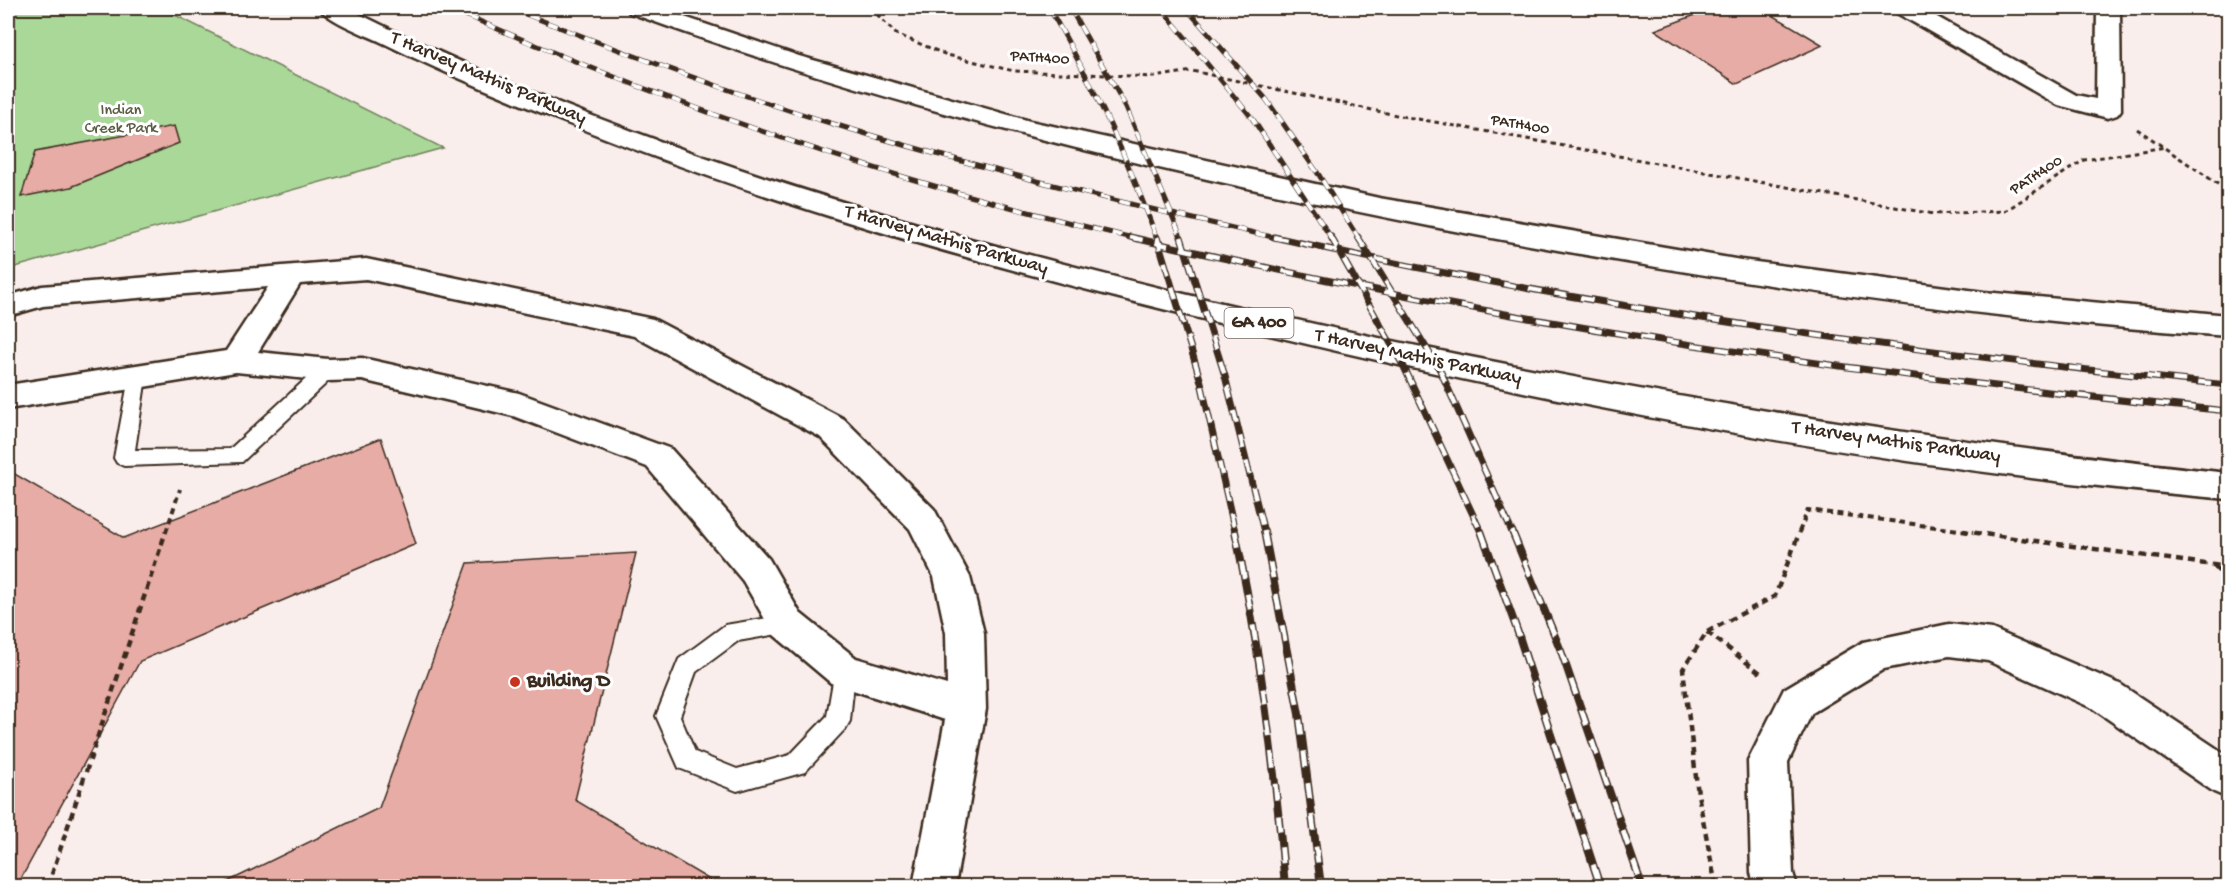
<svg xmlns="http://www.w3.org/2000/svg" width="2236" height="894" font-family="'Gochi Hand',sans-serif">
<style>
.green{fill:#a9d898;stroke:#72815b;stroke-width:1.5}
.building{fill:#e6aca5;stroke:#3b2a1e;stroke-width:1.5}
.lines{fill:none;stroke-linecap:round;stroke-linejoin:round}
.lane-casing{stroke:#3b2a1e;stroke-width:4}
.street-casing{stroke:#3b2a1e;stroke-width:5}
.secondary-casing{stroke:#3b2a1e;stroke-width:5}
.highway-casing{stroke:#3b2a1e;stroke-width:5}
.path-far2{stroke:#3b2a1e;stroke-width:3;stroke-dasharray:4.5 4;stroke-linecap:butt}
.path-far1{stroke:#3b2a1e;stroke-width:4;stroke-dasharray:6 4.5;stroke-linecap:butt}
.path{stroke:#3b2a1e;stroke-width:4.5;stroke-dasharray:7 5;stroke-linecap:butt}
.lane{fill:#fff;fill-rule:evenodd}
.street{fill:#fff;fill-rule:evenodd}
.secondary{fill:#fff;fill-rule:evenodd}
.highway{fill:#fff;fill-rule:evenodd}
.rail-far2-casing{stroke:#3b2a1e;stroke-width:5}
.rail-far1-casing{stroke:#3b2a1e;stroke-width:7}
.rail-casing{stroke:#3b2a1e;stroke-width:8}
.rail-far2{stroke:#fff;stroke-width:4;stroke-dasharray:10;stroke-linecap:butt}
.rail-far1{stroke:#fff;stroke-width:4.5;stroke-dasharray:13;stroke-linecap:butt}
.rail{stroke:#fff;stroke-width:5;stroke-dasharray:16;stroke-linecap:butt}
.poi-dot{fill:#c8321e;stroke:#fff;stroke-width:2}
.labels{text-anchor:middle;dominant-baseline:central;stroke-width:6;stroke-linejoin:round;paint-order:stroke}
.far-street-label{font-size:16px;fill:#3b2a1e;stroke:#fff}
.far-park-label{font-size:16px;fill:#5c5e43;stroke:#fff}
.shield{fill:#fff;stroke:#766a62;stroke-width:1.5}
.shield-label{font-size:18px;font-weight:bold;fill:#3b2a1e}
.street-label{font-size:20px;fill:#3b2a1e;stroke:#fff}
.poi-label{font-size:20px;font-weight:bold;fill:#3b2a1e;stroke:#fff;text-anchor:start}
</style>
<rect width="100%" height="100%" fill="#faeeed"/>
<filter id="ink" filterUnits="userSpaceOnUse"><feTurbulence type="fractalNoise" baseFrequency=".0167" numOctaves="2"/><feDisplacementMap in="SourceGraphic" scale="12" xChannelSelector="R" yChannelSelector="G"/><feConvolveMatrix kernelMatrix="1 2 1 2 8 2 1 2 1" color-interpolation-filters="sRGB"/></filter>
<g filter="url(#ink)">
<path class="green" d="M 8,8 L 161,8 L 443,148 L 8,269 Z"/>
<g class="building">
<path d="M 1714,8 L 1761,8 L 1823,45 L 1737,84 L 1655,30 Z"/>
<path d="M 174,126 L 179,143 L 71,187 L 21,197 L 35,152 Z"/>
<path d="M 381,438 L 416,544 L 140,661 L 17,886 L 8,886 L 8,470 L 124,538 Z"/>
<path d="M 636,553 L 575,800 L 720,886 L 219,886 L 379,808 L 468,563 Z"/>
</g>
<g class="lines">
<defs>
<g id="lane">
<path d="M 328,363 L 335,365 L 337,370 L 335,375 L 242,462 L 124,466 L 117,463 L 114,458 L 130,372 L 144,372 L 146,377 L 135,450 L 230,449 L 321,365 Z"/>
<path d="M 787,615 L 795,617 L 798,624 L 795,631 L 738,641 L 696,672 L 680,716 L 695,752 L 737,769 L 790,755 L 827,716 L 836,664 L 844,661 L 852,664 L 855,671 L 850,721 L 846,728 L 805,772 L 737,791 L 679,768 L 656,716 L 679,659 L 725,625 Z"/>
</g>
<g id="street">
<path d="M 1893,8 L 1921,8 L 2076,95 L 2096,99 L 2097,8 L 2120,8 L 2121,110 L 2117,115 L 2108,118 L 2058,105 L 1897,13 Z"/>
<path d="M 366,259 L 653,319 L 844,419 L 934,509 L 970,577 L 984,633 L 986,709 L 955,886 L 913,886 L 945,720 L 831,683 L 774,635 L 743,581 L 647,467 L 513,416 L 362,380 L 328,381 L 236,372 L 8,409 L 8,385 L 226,351 L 268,287 L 43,306 L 8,316 L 8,296 L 42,286 ZM 366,279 L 634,336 L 820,437 L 910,529 L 934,577 L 946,633 L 947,685 L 856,658 L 800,613 L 769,559 L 671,449 L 519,393 L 362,358 L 328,359 L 258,352 L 300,284 Z"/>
</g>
<path id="secondary" d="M 1949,624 L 1992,629 L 2120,684 L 2228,756 L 2228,798 L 2214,792 L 2092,708 L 1988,661 L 1949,656 L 1884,669 L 1812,713 L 1788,762 L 1793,873 L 1797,886 L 1755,886 L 1751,873 L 1748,761 L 1784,689 L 1863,642 Z"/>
<g id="highway">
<path d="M 318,8 L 347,8 C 624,147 925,233 1226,304 C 1557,381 1890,437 2228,473 L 2228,499 C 1902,471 1576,409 1257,332 C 1018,275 780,210 552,117 C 494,94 436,69 379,41 C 359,32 334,23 318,8 Z"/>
<path d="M 626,8 L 658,8 L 799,56 L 1030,121 L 1379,198 L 1741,260 L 1984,292 L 2228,315 L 2228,336 C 1964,318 1699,278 1439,228 C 1165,174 893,109 630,13 Z"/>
</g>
</defs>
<use href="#lane" class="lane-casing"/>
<use href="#street" class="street-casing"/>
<use href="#secondary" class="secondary-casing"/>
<use href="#highway" class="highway-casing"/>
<g class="path-far2">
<path d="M 871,8 L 896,34 L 947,55 L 1014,71 L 1154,77 L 1192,71 L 1391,114 L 1933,214 L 2005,211 L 2084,160 L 2166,147"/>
<path d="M 2137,129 L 2228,191"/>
</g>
<g class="path-far1">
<path d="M 166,532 L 180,489"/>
<path d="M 1799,532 L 1808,510 L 1973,532"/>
</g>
<g class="path">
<path d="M 1962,531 L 2228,567"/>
<path d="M 2215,566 L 2228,585"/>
<path d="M 1707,632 L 1763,675"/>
<path d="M 48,886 L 166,531"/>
<path d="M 1716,886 L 1698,794 L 1683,669 L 1707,632 L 1775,596 L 1800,531"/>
</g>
<use href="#lane" class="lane"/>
<use href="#street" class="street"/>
<use href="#secondary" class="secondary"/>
<use href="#highway" class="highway"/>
<defs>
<g id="rail-far2">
<path d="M 450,8 C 671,107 900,184 1137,239"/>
<path d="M 510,8 C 604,45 698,81 795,112 C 955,163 1117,202 1281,239"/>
<path d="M 1049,8 C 1092,82 1128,158 1157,239"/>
<path d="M 1070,8 L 1126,107 L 1182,239"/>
<path d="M 1161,8 L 1252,118 L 1332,239"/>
<path d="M 1186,8 L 1266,99 L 1319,175 L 1359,239"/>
</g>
<g id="rail-far1">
<path d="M 1130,237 C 1492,322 1858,375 2228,411"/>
<path d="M 1157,237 L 1201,382 L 1235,532"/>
<path d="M 1181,237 L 1225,376 L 1264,532"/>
<path d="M 1274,237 C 1588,308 1908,352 2228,385"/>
<path d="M 1331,237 L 1404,367 L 1481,532"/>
<path d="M 1358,237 L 1440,370 L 1512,532"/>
</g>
<g id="rail">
<path d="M 1235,531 C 1260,649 1275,766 1285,886"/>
<path d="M 1264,531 L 1299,714 L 1321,886"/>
<path d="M 1481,531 L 1517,630 L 1600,886"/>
<path d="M 1512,531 L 1561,651 L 1642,886"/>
</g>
</defs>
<use href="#rail-far2" class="rail-far2-casing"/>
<use href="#rail-far1" class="rail-far1-casing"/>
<use href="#rail" class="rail-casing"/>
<use href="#rail-far2" class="rail-far2"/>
<use href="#rail-far1" class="rail-far1"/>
<use href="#rail" class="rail"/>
</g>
</g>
<circle class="poi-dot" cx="515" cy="682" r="6"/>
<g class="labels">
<g class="far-street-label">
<text transform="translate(1040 59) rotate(4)">PATH400</text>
<text transform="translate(1520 126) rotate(10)">PATH400</text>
<text transform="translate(2037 176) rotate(-33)">PATH400</text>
</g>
<g class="far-park-label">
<text x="121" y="111">Indian<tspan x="121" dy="18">Creek Park</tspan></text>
</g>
<rect class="shield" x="1224.5" y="308" width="69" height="30" rx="4.5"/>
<g class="shield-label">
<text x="1259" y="323">GA 400</text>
</g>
<g class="street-label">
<text transform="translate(488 79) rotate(23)">T Harvey Mathis Parkway</text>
<text transform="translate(946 241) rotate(16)">T Harvey Mathis Parkway</text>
<text transform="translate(1418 358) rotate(12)">T Harvey Mathis Parkway</text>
<text transform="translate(1896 443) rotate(8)">T Harvey Mathis Parkway</text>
</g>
<g class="poi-label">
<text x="527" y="682">Building D</text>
</g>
</g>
<rect width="2236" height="894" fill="none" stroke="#fff" stroke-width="30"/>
<rect x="15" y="15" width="2206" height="864" fill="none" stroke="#3b2a1e" stroke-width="2" filter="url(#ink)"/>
</svg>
